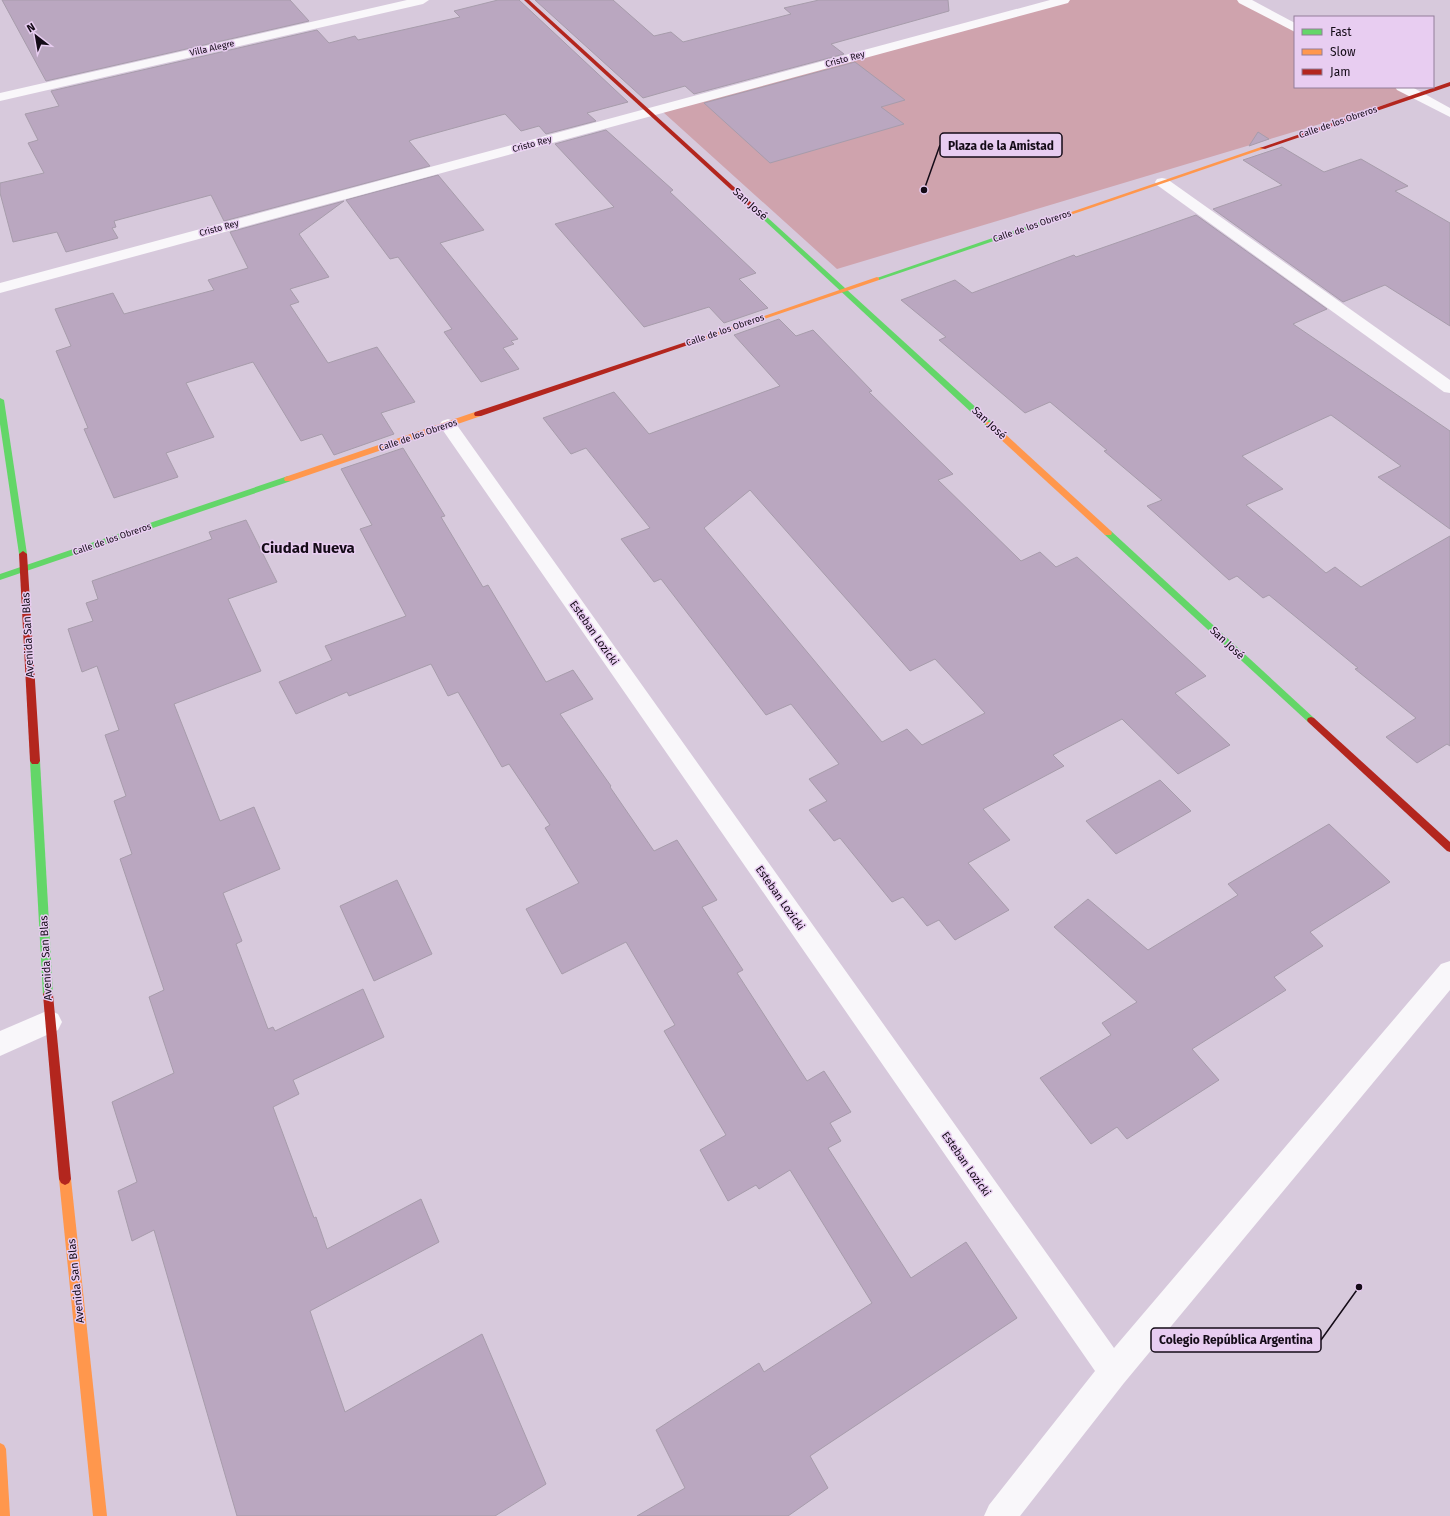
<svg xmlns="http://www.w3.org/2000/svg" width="1450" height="1516" font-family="'Fira Sans',sans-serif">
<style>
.green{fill:#cfa3ad}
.building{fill:#baa7c0;stroke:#a79cab;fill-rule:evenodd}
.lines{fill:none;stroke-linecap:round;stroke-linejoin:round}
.street{fill:#f9f7fa;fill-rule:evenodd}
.fast{fill:#63d668;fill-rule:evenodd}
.slow{fill:#ff974d;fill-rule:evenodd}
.jam{fill:#b3261e;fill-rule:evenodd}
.labels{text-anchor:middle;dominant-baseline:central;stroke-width:3;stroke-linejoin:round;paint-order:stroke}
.far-street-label{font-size:9px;fill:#140b17;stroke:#e8cdf1}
.street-label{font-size:11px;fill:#140b17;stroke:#e8cdf1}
.district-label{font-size:15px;font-weight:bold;fill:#140b17;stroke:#e8cdf1}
.leader{fill:none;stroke:#140b17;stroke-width:1.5}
.callout-dot{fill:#140b17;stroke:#e8cdf1;stroke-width:1.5}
.callout{fill:#e8cdf1;stroke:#140b17;stroke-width:1.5}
.callout-label{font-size:12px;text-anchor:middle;font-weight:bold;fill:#140b17}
</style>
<rect width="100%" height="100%" fill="#d7c9dc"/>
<path class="green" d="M 1066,0 L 1243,0 L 1295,28 L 1295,87 L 1402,87 L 1417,95 L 837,269 L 663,112 Z"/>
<g class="building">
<path d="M 2,0 L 290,0 L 309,21 L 46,81 Z"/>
<path d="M 498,0 L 519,0 L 628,102 L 587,113 L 596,121 L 546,134 L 539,126 L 521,131 L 505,114 L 414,139 L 409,141 L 430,166 L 224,221 L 211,195 L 114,221 L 116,227 L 112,228 L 118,238 L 66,252 L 57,232 L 13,242 L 0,193 L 0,183 L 44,173 L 28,143 L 38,140 L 25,114 L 59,106 L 51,91 L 317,30 L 329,43 L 355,36 L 358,40 L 460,17 L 454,11 Z"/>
<path d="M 535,0 L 613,0 L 654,36 L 671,32 L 683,42 L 791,14 L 784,8 L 819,0 L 948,0 L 949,11 L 831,44 L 844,54 L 694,94 L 685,86 L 643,98 Z"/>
<path d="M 855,62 L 905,100 L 881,107 L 904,124 L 770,163 L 704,103 Z"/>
<path d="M 606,130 L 673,190 L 670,192 L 756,273 L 739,279 L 768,308 L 724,323 L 709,307 L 644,327 L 555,224 L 614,207 L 555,144 Z"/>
<path d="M 1258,132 L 1269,139 L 1249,146 Z"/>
<path d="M 1282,147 L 1324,172 L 1361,159 L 1408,186 L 1395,191 L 1450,223 L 1450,326 L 1385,285 L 1343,302 L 1213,209 L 1282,185 L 1243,160 Z"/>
<path d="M 438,175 L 484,230 L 440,243 L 518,339 L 511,341 L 514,344 L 503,348 L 519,369 L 481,382 L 444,332 L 452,329 L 398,257 L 390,259 L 346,200 Z"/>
<path d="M 344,201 L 299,234 L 329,277 L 290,289 L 299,302 L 290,305 L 328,363 L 377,347 L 415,402 L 381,413 L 394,434 L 334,455 L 322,434 L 301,441 L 253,362 L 186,383 L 214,437 L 166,453 L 178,477 L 114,498 L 84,429 L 88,428 L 56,351 L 71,346 L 55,309 L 113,293 L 124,314 L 214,290 L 208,280 L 248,268 L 230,232 Z"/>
<path d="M 1196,215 L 1327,309 L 1293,324 L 1450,431 L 1450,529 L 1378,477 L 1401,466 L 1331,415 L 1242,456 L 1283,489 L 1246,505 L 1326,573 L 1335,567 L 1361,587 L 1450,536 L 1450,746 L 1447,744 L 1417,763 L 1386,737 L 1416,718 L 1355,669 L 1358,668 L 1269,595 L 1263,598 L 1237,576 L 1229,580 L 1147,506 L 1162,500 L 1104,451 L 1107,450 L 1050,402 L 1025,413 L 939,340 L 946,337 L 901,300 L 955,280 L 972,293 L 1074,255 L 1076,257 Z"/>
<path d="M 779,319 L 796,336 L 813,330 L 872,391 L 869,392 L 953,474 L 938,480 L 1021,561 L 1040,552 L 1056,567 L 1077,557 L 1206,676 L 1175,693 L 1230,745 L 1178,774 L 1122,719 L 1053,755 L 1064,766 L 983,809 L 1010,840 L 968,863 L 1009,910 L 955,940 L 939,920 L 927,926 L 903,897 L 892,902 L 840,838 L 834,841 L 809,810 L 827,801 L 809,779 L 839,764 L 791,704 L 766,715 L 661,579 L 654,582 L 621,539 L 650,528 L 586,448 L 571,454 L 543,418 L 614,392 L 649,434 L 780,386 L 734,335 ZM 750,490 L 910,671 L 935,659 L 985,713 L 922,745 L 907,729 L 882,742 L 704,528 Z"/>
<path d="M 403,448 L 445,516 L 441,517 L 483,587 L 488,585 L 546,682 L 573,670 L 593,699 L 560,714 L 611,786 L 610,787 L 654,851 L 677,840 L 717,900 L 702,907 L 743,970 L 737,973 L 807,1081 L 824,1071 L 851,1112 L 830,1123 L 841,1141 L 828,1148 L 911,1278 L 966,1242 L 1017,1318 L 810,1456 L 828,1488 L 788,1516 L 637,1516 L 685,1488 L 656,1430 L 759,1363 L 764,1372 L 872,1303 L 790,1170 L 759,1189 L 756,1185 L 728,1201 L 700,1150 L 726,1135 L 664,1031 L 675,1025 L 626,942 L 562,974 L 526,909 L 579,883 L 545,828 L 550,825 L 509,764 L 502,767 L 458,692 L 448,696 L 431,664 L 349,696 L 347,692 L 296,714 L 279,682 L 332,660 L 325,646 L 406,616 L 360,529 L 372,525 L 341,469 Z"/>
<path d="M 246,520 L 277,582 L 228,599 L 261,671 L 174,704 L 220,821 L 254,807 L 280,869 L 223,893 L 242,941 L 236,944 L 268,1029 L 273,1027 L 275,1031 L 363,989 L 384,1037 L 293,1080 L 299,1094 L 273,1107 L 314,1218 L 316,1217 L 327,1249 L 421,1199 L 439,1242 L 310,1311 L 345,1412 L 482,1334 L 546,1484 L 495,1516 L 237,1516 L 154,1230 L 132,1241 L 118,1191 L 137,1182 L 112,1102 L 174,1073 L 149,997 L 164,990 L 120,859 L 132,854 L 114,801 L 126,796 L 105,735 L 119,730 L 97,666 L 82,672 L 68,629 L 93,621 L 86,603 L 98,599 L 92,581 L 212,539 L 209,532 Z"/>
<path d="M 1160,780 L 1191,811 L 1116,854 L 1086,821 Z"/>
<path d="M 1329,824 L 1390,882 L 1310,932 L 1323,946 L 1274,977 L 1286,990 L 1192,1049 L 1219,1080 L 1127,1139 L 1117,1127 L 1091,1144 L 1040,1078 L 1111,1035 L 1102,1023 L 1137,1002 L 1054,927 L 1088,899 L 1148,950 L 1238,895 L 1228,884 Z"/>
<path d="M 397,880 L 432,954 L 374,981 L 340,906 Z"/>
</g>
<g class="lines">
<g class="street">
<path d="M 407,0 L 429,0 L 423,4 L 0,101 L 0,93 Z"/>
<path d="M 1050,0 L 1070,0 L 1068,3 L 0,293 L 0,283 Z"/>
<path d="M 1237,0 L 1252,0 L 1295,23 L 1295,32 L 1239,3 Z"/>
<path d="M 1395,87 L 1412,87 L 1450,108 L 1450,117 L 1397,90 Z"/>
<path d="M 1162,178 L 1167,179 L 1450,380 L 1450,393 L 1444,392 L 1157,185 L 1155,182 L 1157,179 Z"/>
<path d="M 448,419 L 454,421 L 1114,1348 L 1441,964 L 1450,961 L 1450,990 L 1124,1383 L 1020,1516 L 984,1516 L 989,1505 L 1095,1371 L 442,429 L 439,425 L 442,421 Z"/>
<path d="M 49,1010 L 58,1014 L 62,1022 L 58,1030 L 0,1056 L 0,1031 Z"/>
</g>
<g class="fast">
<path d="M 751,206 L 755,206 L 992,422 L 992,426 L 986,426 L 751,208 Z"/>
<path d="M 1045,220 L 1048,222 L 1047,223 L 879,280 L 874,279 Z"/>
<path d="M 0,398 L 4,400 L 27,554 L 23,557 L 19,554 L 0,424 Z"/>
<path d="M 288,476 L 291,477 L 291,481 L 0,580 L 0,574 Z"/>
<path d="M 1108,530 L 1111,531 L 1314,718 L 1315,720 L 1314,722 L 1308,722 L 1105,535 L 1104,533 L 1105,531 Z"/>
<path d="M 35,757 L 38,758 L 40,761 L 53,995 L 52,998 L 48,1000 L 44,998 L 43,995 L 30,761 L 32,758 Z"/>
</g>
<g class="slow">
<path d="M 1261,147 L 1266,148 L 1047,223 L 1042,222 Z"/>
<path d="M 877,277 L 879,278 L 879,280 L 691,344 L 689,345 L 686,343 Z"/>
<path d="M 475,412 L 481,412 L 482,414 L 481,416 L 291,481 L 285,481 L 284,479 L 285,477 Z"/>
<path d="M 986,422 L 992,422 L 1111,531 L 1112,533 L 1111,535 L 1105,535 L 986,426 Z"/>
<path d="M 65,1173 L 69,1175 L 71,1179 L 107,1516 L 93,1516 L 59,1179 L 61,1175 Z"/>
<path d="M 0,1443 L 4,1445 L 6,1449 L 10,1516 L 0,1516 Z"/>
</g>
<g class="jam">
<path d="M 524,0 L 529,0 L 755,206 L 755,208 L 751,208 Z"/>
<path d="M 1450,82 L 1450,86 L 1265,149 L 1260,148 Z"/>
<path d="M 689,341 L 691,342 L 691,344 L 481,416 L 475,416 L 474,414 L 475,412 Z"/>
<path d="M 23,551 L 27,554 L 40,761 L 38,764 L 32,764 L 30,761 L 19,554 Z"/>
<path d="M 1311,717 L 1314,718 L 1450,842 L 1450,852 L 1447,851 L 1308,722 L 1307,720 L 1308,718 Z"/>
<path d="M 48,990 L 52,992 L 53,995 L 71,1179 L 69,1183 L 65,1185 L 61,1183 L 59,1179 L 43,995 L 44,992 Z"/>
</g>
</g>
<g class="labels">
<g class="far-street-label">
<text transform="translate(212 48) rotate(-13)">Villa Alegre</text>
<text transform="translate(845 59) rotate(-15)">Cristo Rey</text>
<text transform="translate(1338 122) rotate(-19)">Calle de los Obreros</text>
<text transform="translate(532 144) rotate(-15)">Cristo Rey</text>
<text transform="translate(1032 226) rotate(-19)">Calle de los Obreros</text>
<text transform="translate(219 228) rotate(-15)">Cristo Rey</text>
<text transform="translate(725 330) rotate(-19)">Calle de los Obreros</text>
<text transform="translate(418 435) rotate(-19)">Calle de los Obreros</text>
<text transform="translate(112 539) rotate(-19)">Calle de los Obreros</text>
</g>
<g class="street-label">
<text transform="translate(750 204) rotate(42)">San José</text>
<text transform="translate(989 423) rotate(43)">San José</text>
<text transform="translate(594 633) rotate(55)">Esteban Lozicki</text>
<text transform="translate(28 635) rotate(-93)">Avenida San Blas</text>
<text transform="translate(1227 643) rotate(43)">San José</text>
<text transform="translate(780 898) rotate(55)">Esteban Lozicki</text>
<text transform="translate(46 958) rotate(-93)">Avenida San Blas</text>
<text transform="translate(966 1164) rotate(55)">Esteban Lozicki</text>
<text transform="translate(76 1281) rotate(-96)">Avenida San Blas</text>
</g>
<g class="district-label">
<text x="308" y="548">Ciudad Nueva</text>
</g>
</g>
<path class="leader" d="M924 190L940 145M1359 1287L1321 1340"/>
<g class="callout-dot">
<circle cx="924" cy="190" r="4"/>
<circle cx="1359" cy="1287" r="4"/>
</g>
<g class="callout">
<rect x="940" y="133" width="122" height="24" rx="4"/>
<rect x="1151" y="1328" width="170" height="24" rx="4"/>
</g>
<g class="callout-label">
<text x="1001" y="150">Plaza de la Amistad</text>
<text x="1236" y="1344">Colegio República Argentina</text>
</g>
<rect x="1294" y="16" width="140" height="72" fill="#e8cdf1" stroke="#937f9a"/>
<rect x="1302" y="29" width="20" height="6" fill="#63d668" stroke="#937f9a"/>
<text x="1330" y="36" font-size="12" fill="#140b17">Fast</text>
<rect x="1302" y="49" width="20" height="6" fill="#ff974d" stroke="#937f9a"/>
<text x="1330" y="56" font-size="12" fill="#140b17">Slow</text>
<rect x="1302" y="69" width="20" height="6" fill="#b3261e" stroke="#937f9a"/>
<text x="1330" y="76" font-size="12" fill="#140b17">Jam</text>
<g transform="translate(36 36) rotate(329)" stroke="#e8cdf1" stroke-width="3" paint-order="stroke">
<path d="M0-3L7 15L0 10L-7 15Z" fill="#140b17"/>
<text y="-6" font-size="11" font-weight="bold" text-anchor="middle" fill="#140b17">N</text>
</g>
</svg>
